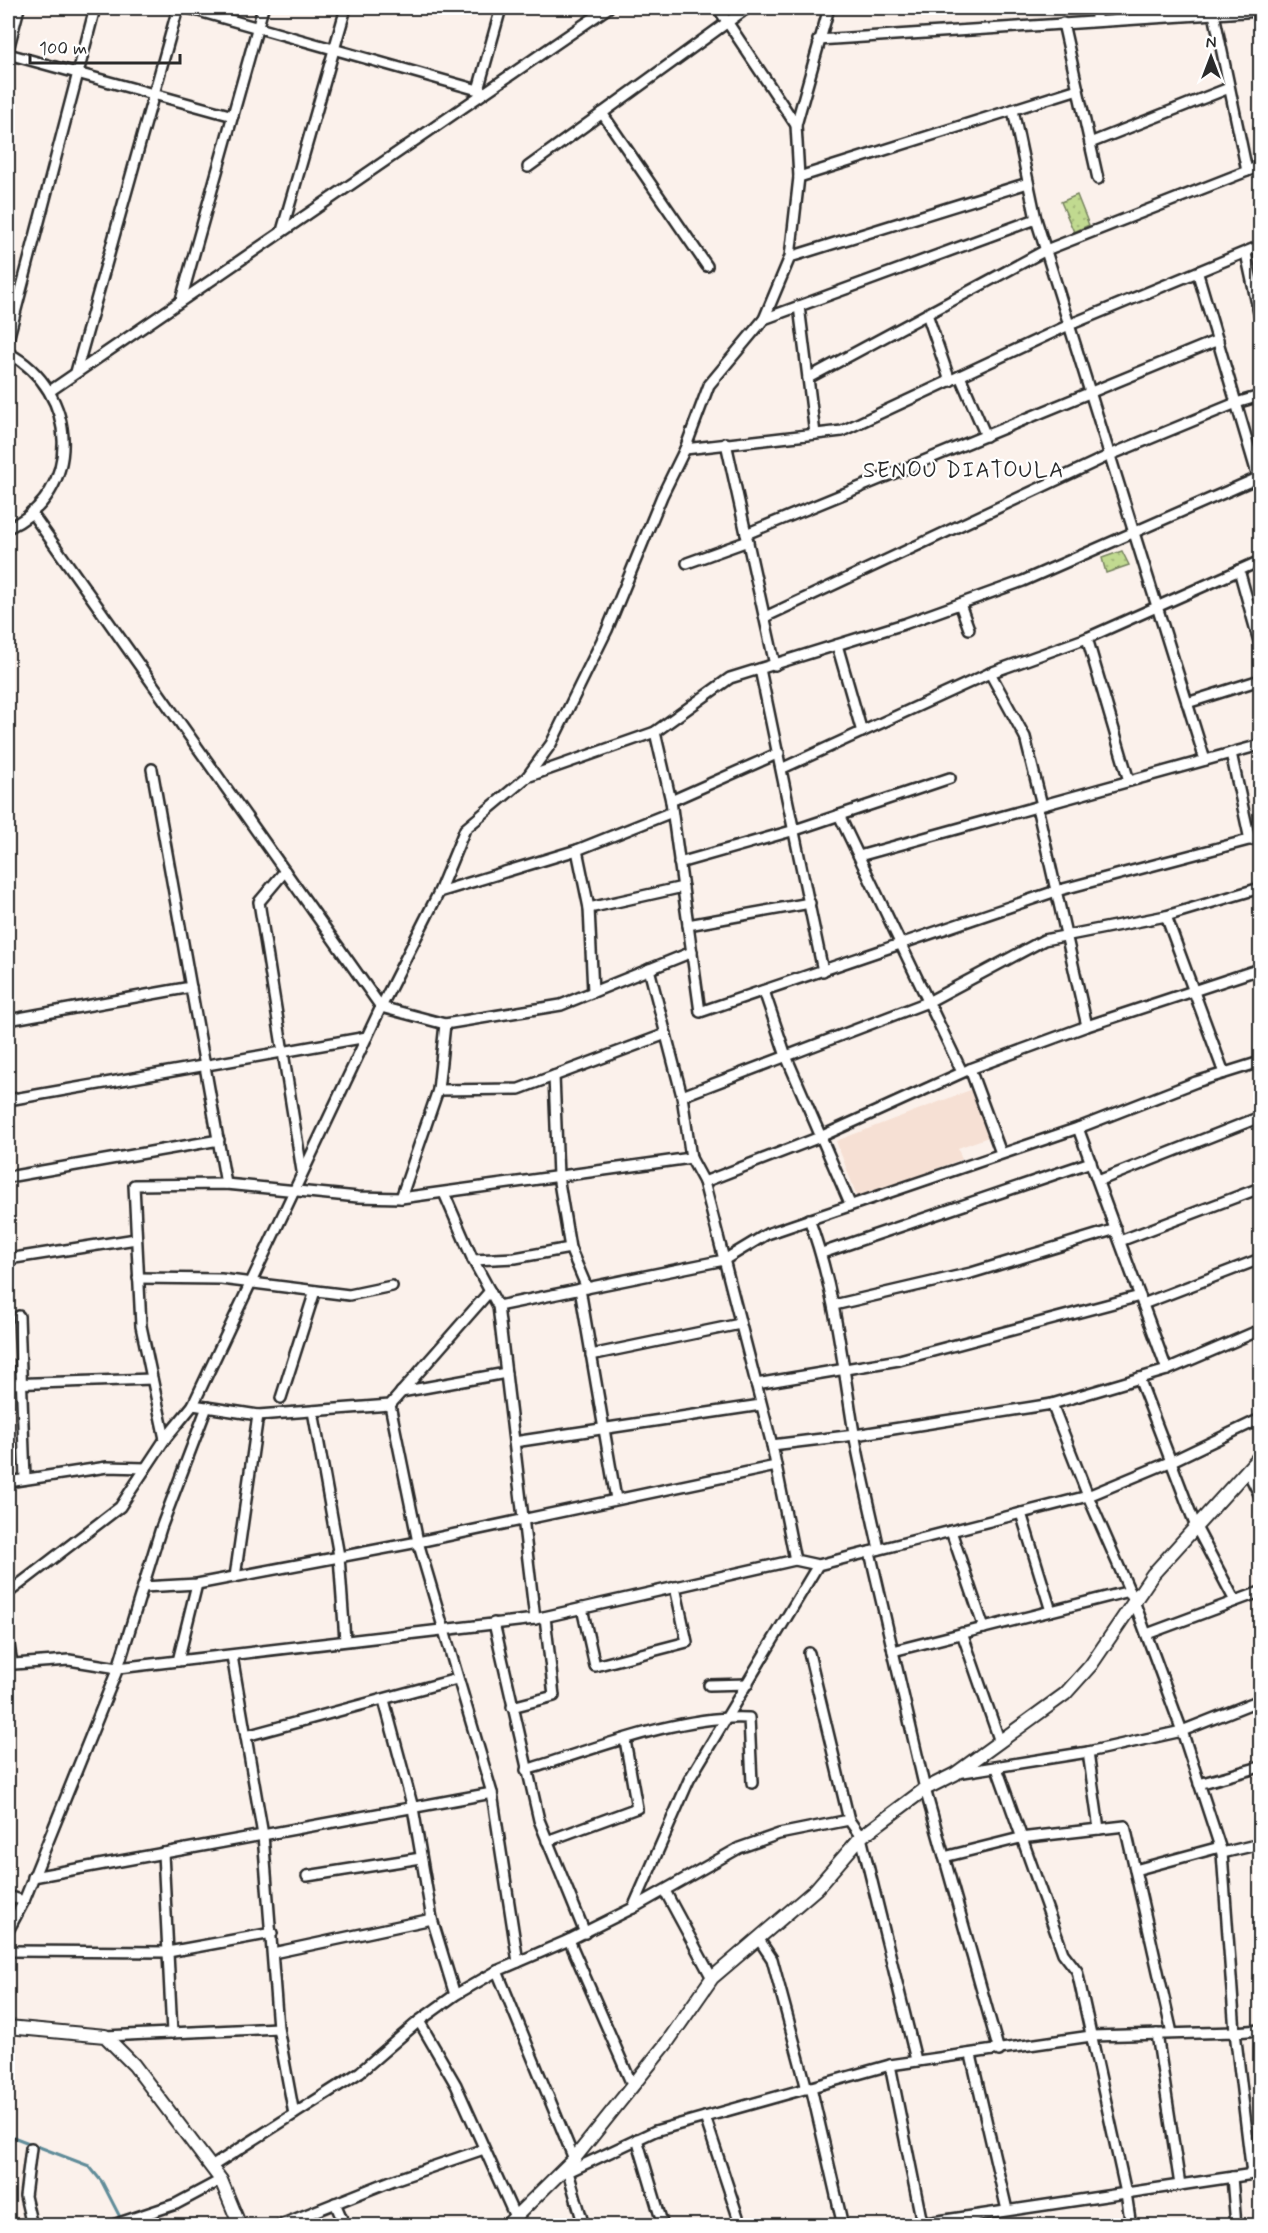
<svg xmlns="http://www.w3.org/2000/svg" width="1268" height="2233" font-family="Mynerve,sans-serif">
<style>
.built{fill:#f6e0d4}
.grass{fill:url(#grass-dots);stroke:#76825e;stroke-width:1.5}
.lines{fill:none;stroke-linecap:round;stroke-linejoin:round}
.stream{stroke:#608c99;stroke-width:3}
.minor-casing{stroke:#2b2b2b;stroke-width:14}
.tertiary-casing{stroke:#2b2b2b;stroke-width:16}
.minor{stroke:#fff;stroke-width:9}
.tertiary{stroke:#fff;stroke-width:12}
.labels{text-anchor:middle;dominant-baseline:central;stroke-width:4.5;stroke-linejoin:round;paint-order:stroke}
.quarter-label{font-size:22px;letter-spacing:1.5px;fill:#2b2b2b;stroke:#fff}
</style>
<defs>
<pattern id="grass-dots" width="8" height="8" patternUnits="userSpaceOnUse" patternTransform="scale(1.5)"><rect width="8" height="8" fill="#c1da90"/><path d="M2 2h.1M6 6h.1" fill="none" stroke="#a6bb7c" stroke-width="1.8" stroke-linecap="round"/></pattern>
</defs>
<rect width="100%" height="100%" fill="#fbf1eb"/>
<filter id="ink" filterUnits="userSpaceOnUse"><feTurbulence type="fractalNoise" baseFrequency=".0167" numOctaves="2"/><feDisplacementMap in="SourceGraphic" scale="12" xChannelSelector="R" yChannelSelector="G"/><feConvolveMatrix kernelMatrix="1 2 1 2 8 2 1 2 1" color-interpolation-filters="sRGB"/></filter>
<g filter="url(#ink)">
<path class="built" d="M 973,1089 L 991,1136 L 958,1148 L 962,1159 L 858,1199 L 836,1141 Z"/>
<g class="grass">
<path d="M 1077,195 L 1089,225 L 1074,232 L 1061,202 Z"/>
<path d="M 1122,551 L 1129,565 L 1106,573 L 1102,558 Z"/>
</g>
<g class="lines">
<path class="stream" d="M 8,2135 L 89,2166 L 102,2182 L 122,2221"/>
<defs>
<g id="minor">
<path d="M 188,8 L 485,92"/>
<path d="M 718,8 L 796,125"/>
<path d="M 1213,9 L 1247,171"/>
<path d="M 1096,21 L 1096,8"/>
<path d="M 1063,23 L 1098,179"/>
<path d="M 818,40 L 1260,11"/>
<path d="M 8,50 L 19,8"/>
<path d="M 8,54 L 233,116"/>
<path d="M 478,90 L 501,8"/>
<path d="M 1013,110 L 1036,219 L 1205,760"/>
<path d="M 602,113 L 707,266"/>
<path d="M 1090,143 L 1229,88"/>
<path d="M 528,167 L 747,8"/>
<path d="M 799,177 L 1078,89"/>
<path d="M 282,231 L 346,8"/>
<path d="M 1246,253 L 1260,318"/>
<path d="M 790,257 L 1028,183"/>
<path d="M 1198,274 L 1260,484"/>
<path d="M 181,300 L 263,8"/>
<path d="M 799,306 L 815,434"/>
<path d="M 927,314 L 950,381"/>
<path d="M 764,319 L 1036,219"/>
<path d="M 8,340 L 95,8"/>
<path d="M 8,353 C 79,390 84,493 8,528"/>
<path d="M 76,372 L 178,8"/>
<path d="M 960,376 L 986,436"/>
<path d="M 808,378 L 1046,250 L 1260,166"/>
<path d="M 50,391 L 608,8"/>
<path d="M 726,443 L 775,665"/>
<path d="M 685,449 L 842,431 L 1069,325 L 1260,246"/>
<path d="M 31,512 L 381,1007 L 445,1024 L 561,1005 L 692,952"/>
<path d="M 746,534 L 1218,340"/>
<path d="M 687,563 L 748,541"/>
<path d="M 1239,570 L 1260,645"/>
<path d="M 960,604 L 969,629"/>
<path d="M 765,617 L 1110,455 L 1236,403 L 1260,396"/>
<path d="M 1087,638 L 1129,781"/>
<path d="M 837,645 L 862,732"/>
<path d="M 760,669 L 823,971"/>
<path d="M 990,673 L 1025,737 L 1042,805"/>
<path d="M 1187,703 L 1260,680"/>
<path d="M 655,732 L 671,801 L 700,1012 L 1056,891 L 1260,837"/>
<path d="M 1231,753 L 1250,840"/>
<path d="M 783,768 L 990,673 L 1087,638 L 1260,561"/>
<path d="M 152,769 L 226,1184"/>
<path d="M 527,777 L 655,732 L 730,678 L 904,624 L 1023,581 L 1260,477"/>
<path d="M 671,801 L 779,753"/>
<path d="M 1037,807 L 1087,1026"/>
<path d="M 839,815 L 962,1072"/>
<path d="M 577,850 L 589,908 L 593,992"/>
<path d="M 859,856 L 1260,745"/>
<path d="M 679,863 L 795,830 L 950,778"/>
<path d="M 285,871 L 259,902 L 302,1171"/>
<path d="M 439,892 L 577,850 L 672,812"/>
<path d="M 589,908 L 683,887"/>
<path d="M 1166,916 L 1224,1073"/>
<path d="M 688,925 L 810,903"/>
<path d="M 649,969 L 682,1096 L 691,1158 L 704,1182 L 772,1445 L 795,1560"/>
<path d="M 764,991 L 786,1056 L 850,1204"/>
<path d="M 8,1020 L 191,987"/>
<path d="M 970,1069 L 1001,1153"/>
<path d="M 554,1076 L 558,1176 L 570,1248 L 587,1288"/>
<path d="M 438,1090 L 519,1089 L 666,1034"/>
<path d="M 682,1096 L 928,1002 L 1044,940 L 1166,916 L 1260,888"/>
<path d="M 8,1100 L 367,1037"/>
<path d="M 1078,1128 L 1167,1370"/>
<path d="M 8,1177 L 219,1140"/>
<path d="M 1098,1181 L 1260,1117"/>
<path d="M 704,1182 L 820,1137 L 970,1069 L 1087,1026 L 1260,969"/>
<path d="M 401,1198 L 438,1090 L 445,1024"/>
<path d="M 809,1219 C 835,1289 842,1360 854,1433 C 861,1472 871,1511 879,1549"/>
<path d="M 1120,1241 L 1260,1188"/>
<path d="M 822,1253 L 1091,1162"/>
<path d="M 8,1259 L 136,1239"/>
<path d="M 473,1260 L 515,1258 L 570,1248"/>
<path d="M 138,1278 L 221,1279 L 349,1295 L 392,1286"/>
<path d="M 580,1289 L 616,1499"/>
<path d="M 1143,1304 L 1260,1259"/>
<path d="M 834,1305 L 971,1273 L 1116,1229"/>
<path d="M 498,1306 L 724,1260 L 767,1234 L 1078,1128 L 1196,1082 L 1260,1062"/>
<path d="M 19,1316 L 25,1479"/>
<path d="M 591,1355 L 740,1324"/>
<path d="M 1139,1378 L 1196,1527 L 1235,1601"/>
<path d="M 8,1384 L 152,1379"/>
<path d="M 756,1384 L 899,1360 L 1140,1296"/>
<path d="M 401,1392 L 506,1373"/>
<path d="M 281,1398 L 315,1291"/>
<path d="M 1052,1404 L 1167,1370 L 1260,1330"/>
<path d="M 193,1405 L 258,1415 L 390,1405 L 490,1291"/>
<path d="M 390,1405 L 418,1542 L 492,1793 L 518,1962"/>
<path d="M 313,1411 L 339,1556 L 345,1640"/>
<path d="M 165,1439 L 141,1326 L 134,1185 L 226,1184 L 358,1197 L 401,1198 L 691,1158"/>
<path d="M 514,1442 L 761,1405"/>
<path d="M 772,1445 L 855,1435 L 1052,1404 L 1088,1496 L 1134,1601 L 1182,1731 L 1222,1853 L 1235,2032 L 1260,2030"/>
<path d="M 1247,1470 L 1260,1496"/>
<path d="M 8,1482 L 107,1467 L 145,1468"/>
<path d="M 1021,1513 L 1051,1611"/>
<path d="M 951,1531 L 984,1628"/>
<path d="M 870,1552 L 925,1789 L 999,2051"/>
<path d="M 235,1577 L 258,1415"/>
<path d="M 143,1587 L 197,1584 L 418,1542 L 776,1466"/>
<path d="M 8,1593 L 120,1507 L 165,1439 L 193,1405 L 381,1007 L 439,892 L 465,829 L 527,777 L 551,744 L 607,630 L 662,496 L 685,449 L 709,385 L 764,319 L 790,257 L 799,177 L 796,125 L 829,8"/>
<path d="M 582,1608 L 595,1666 L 687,1642 L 675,1587"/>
<path d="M 535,1619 L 795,1560 L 818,1565 L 1088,1496 L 1172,1461 L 1260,1419"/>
<path d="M 494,1623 L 539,1820 L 585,1933"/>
<path d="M 962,1633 L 1000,1742"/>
<path d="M 1147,1634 L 1260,1592"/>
<path d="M 8,1640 L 12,1663 L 14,1664 L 69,1660 L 118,1668 L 535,1619 L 498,1306 L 473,1260 L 444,1193"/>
<path d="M 893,1651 L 1130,1591"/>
<path d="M 809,1653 L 849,1820 L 861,1837 L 916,2060"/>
<path d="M 232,1656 L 263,1835 L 278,2028 L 294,2114"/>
<path d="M 178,1661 L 197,1584"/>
<path d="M 709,1685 L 748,1684"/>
<path d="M 384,1700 L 413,1808 L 432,1919 L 455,1995"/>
<path d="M 512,1707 L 554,1696 L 545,1617"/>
<path d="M 246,1736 L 457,1679"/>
<path d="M 1088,1752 L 1099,1829"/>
<path d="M 997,1768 L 1063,1953 L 1077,1971 L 1126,2193 L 1131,2226"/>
<path d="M 526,1770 C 592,1750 681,1714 749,1718 L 752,1783"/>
<path d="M 957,1773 L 1088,1752 L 1182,1731 L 1260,1700"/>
<path d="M 1199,1784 L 1260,1767"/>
<path d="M 547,1841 L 637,1808 L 625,1740"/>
<path d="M 163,1853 L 172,2033"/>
<path d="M 1222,1853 L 1260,1844"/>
<path d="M 944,1857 L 1020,1838 L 1125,1826 L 1172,2033"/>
<path d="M 1135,1870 L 1220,1847"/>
<path d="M 307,1876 L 421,1858"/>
<path d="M 33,1877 L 492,1793"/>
<path d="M 665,1891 L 712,1978"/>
<path d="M 8,1896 L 24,1901 L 8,1931"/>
<path d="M 24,1901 L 118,1668 L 161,1528 L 207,1407"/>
<path d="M 633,1908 L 689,1780 L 818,1565"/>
<path d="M 758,1938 L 772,1959 L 807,2089"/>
<path d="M 569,1940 L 633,2087"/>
<path d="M 8,1951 L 168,1952 L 272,1933"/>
<path d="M 273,1953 L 432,1919"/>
<path d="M 497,1971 L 574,2159"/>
<path d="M 419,2021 L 456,2085 L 515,2217"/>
<path d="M 1157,2034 L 1180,2185"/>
<path d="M 105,2036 L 278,2028"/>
<path d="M 971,2055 L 1007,2210"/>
<path d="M 890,2065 L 922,2223"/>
<path d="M 811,2087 L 843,2226"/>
<path d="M 705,2117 L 741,2226"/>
<path d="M 637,2139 L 663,2226"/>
<path d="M 31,2148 L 25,2196 L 32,2226"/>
<path d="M 211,2167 L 360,2072 L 419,2021 L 455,1995 L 497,1971 L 569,1940 L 633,1908 L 739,1848 L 779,1834 L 849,1820"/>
<path d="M 565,2170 L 568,2172 L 655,2131 L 890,2065 L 1091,2036 L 1235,2032 L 1252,2174"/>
<path d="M 568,2172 L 584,2226"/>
<path d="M 1232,2177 L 1236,2226"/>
<path d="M 335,2203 L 345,2226"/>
<path d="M 110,2226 L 176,2204 L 221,2180"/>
<path d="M 278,2226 L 391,2181 L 484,2149"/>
<path d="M 905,2226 L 1260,2173"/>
</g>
<g id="tertiary">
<path d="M 8,2027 L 105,2036 L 134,2065 L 221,2180 L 240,2226"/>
<path d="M 506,2226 L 574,2159 L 666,2044 L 712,1978 L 816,1889 L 861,1837 L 925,1789 L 955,1774 L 1065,1694 L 1091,1665 L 1153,1574 L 1260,1456"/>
</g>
</defs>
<use href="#minor" class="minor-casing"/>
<use href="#tertiary" class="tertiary-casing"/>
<use href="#minor" class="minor"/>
<use href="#tertiary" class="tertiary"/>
</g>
</g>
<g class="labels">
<g class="quarter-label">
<text x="964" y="471">SENOU DIATOULA</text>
</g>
</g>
<rect width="1268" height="2233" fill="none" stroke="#fff" stroke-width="30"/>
<rect x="15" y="15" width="1238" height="2203" fill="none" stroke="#2b2b2b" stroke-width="2" filter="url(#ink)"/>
<g transform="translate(1211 57)" stroke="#ffffff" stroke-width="4.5" paint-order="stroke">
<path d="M0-4.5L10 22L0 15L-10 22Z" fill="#2b2b2b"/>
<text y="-9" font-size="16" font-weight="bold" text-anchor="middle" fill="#2b2b2b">N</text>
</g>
<path d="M30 54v9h150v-9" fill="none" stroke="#2b2b2b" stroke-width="3"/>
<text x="39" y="54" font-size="18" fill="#2b2b2b" stroke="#ffffff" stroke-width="4.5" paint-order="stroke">100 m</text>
</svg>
